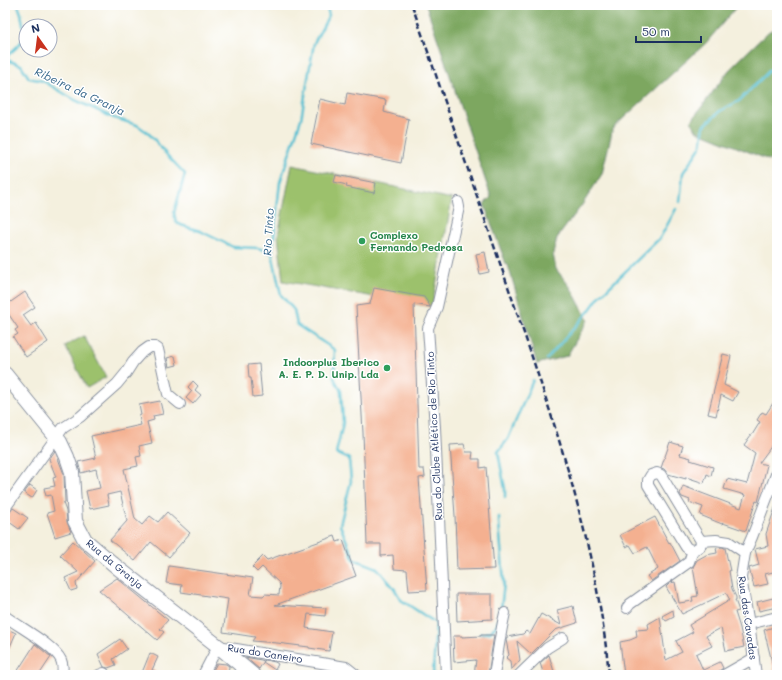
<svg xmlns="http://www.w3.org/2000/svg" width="782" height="680" font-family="Mali,sans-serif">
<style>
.green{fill:#9cc16c;stroke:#5c7865}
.forest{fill:#7da760;stroke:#4c6b5f}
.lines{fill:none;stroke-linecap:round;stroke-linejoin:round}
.stream{stroke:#56c0d2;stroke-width:2.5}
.building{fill:#f4b090}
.street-casing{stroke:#88909e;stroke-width:12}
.secondary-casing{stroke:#88909e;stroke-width:16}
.street{stroke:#fff;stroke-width:10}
.secondary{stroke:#fff;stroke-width:14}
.rail{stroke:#1b2f5e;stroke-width:2.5;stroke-dasharray:6 3;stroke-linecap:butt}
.leisure-dot{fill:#2e9e5b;stroke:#fff;stroke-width:1.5}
.labels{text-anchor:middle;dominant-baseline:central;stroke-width:3;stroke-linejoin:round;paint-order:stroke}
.leisure-label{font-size:10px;font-weight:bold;fill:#27864d;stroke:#fff;text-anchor:start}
.street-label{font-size:10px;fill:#1b2f5e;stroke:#fff}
.water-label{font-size:11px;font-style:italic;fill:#306287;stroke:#fff}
</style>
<rect width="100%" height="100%" fill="#fff"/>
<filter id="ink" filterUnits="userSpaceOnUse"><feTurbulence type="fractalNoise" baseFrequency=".025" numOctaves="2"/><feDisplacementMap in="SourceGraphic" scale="8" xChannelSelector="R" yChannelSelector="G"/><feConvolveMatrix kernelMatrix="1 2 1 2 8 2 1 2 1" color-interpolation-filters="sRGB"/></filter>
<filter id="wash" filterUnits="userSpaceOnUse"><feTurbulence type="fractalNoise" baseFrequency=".012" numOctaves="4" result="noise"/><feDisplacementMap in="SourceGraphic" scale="16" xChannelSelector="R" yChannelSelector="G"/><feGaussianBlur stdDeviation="0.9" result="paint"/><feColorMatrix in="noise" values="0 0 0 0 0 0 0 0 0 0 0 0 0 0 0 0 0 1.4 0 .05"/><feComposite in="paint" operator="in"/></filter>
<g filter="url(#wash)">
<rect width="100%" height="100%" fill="#f4f0de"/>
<g class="green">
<path d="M 292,165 L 452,199 L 432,307 L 283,281 L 278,235 Z"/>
<path d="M 84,336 L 106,377 L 87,388 L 65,346 Z"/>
</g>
<g class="forest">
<path d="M 426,5 L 738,5 L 706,43 L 615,126 L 612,132 L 602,174 L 582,205 L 557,238 L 553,254 L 556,269 L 571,288 L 588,320 L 567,356 L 537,364 L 508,265 L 506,264 L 484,204 L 491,197 Z"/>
<path d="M 777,27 L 777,161 L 771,161 L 697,131 L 691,121 L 729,70 L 768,32 Z"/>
</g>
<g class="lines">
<g class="stream">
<path d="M 18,5 C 22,14 26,33 21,42 C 18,47 12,51 8,55 L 7,60 L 21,65 L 29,78 L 43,81 L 75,100 L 114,118 L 137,125 L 147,132 L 154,139 L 165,153 L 185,174 L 174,213 L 176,222 L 181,225 L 200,231 L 233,247 L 258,248 L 272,253"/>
<path d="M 326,5 L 329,15 L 314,43 L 301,119 L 280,182 L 272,253 L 281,295 L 294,310 L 297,325 L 335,350 L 334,378 L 341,391 L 343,423 L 336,453 L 349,459 L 351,481 L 340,525 L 354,559 L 377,568 L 394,588 L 401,600 L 436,623 L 433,675"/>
<path d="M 680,202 L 683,173 L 701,146 L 704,126 L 720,111 L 739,101 L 777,63"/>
<path d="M 547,359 L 589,311 L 599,297 L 660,238 L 676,209"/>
<path d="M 505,497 L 505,489 L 498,452 L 508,439 L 533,380"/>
<path d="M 481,634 L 490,632 L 497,625 L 501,609 L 504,583 L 499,523 L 499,517"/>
</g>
</g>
<g id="blocks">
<g class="building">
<path d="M 347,93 L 386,100 L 384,112 L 409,119 L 401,163 L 311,144 L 320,99 L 345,105 Z"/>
<path d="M 336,175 L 376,183 L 374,193 L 346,187 L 347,185 L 334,182 Z"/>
<path d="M 485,252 L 489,272 L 480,274 L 476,254 Z"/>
<path d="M 374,288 L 424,297 L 430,306 L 430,307 L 414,304 L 419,469 L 424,469 L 425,477 L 419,478 L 427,590 L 409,591 L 407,570 L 394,569 L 393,555 L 381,556 L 381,544 L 367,544 L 363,433 L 356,306 L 370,304 Z"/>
<path d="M 25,292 L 35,307 L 23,315 L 31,326 L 36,323 L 48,342 L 26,357 L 13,337 L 18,334 L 15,330 L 18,328 L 5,309 L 5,306 Z"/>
<path d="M 723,354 L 731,356 L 724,385 L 738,392 L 733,401 L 721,395 L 716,416 L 708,414 Z"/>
<path d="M 175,356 L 177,365 L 169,367 L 167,358 Z"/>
<path d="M 259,364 L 262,396 L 253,397 L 251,378 L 249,378 L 248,365 Z"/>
<path d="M 193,381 L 198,386 L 195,390 L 201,395 L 193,404 L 186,398 L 192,391 L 188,387 Z"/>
<path d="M 777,397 L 777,435 L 770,448 L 759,463 L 767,465 L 758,502 L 756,501 L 746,531 L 723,523 L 722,524 L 700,515 L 703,507 L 689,502 L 690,500 L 682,497 L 680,494 L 683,486 L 741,508 L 745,495 L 724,489 L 727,479 L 747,484 L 755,453 L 744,445 L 751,435 L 752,435 L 760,422 L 757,420 L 762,412 L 766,414 Z"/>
<path d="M 160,401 L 163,414 L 153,416 L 154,420 L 147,422 L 152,443 L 139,446 L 141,456 L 136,457 L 138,466 L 124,469 L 135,519 L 142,525 L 150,516 L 158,522 L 167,512 L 190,533 L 169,557 L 151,542 L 135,561 L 110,540 L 127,521 L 120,492 L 107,495 L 109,505 L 90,509 L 86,491 L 100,488 L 96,469 L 81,473 L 78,462 L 96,458 L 91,436 L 141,425 L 139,416 L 141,415 L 139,405 Z"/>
<path d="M 670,442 L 683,446 L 680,455 L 691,458 L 690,460 L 713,467 L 711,476 L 707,474 L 704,483 L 686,477 L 686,479 L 668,474 L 664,469 L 661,468 Z"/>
<path d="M 464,444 L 466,452 L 473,452 L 472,459 L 480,459 L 480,468 L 486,467 L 494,569 L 457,570 L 455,516 L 450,445 Z"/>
<path d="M 55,451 L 64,474 L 65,502 L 63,503 L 66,511 L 67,522 L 71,532 L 55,537 L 47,513 L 54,511 L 51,495 L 46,496 L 44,488 L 55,486 L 53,478 L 56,477 L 49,459 Z"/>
<path d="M 30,485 L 37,490 L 32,498 L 24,493 Z"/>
<path d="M 776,505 L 777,505 L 777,571 L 765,574 L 768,584 L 754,587 L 749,568 L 759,565 L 755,549 L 768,546 L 766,534 Z"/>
<path d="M 13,508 L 28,518 L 19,529 L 5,519 Z"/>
<path d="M 655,517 L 669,543 L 670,542 L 680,561 L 651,581 L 647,576 L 658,569 L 647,547 L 635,553 L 630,545 L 626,547 L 620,535 Z"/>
<path d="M 335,536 L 337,542 L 343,540 L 356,576 L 275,605 L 326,608 L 325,616 L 308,614 L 306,628 L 332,632 L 329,651 L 309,648 L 309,647 L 277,643 L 252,641 L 255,637 L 223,632 L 228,599 L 181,592 L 182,585 L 166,583 L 169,566 L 253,578 L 250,595 L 263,596 L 265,594 L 279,595 L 280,586 L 279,583 L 262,567 L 257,572 L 252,567 L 263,556 L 267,560 Z"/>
<path d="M 73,541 L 95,561 L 76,583 L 77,589 L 71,591 L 65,578 L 78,572 L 60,555 Z"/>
<path d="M 722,547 L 725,548 L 730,571 L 729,571 L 732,589 L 736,597 L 736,600 L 735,600 L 739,611 L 735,612 L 740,628 L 744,647 L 726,651 L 721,628 L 706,636 L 712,646 L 696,654 L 703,670 L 720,662 L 723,668 L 719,671 L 718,675 L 624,675 L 620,642 L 630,640 L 637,637 L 636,630 L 649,629 L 648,624 L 660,617 L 666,660 L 682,652 L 676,641 L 693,632 L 689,625 L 730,600 L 726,593 L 682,614 L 666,587 L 670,583 L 675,582 L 679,603 L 693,601 L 692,597 L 698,596 L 693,567 L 697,560 L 706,555 L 717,553 L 716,548 Z"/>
<path d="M 117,578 L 168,620 L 160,629 L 164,632 L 157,640 L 99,590 Z"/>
<path d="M 456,594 L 492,594 L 492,619 L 457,621 Z"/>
<path d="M 777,597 L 777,607 L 759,611 L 757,602 Z"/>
<path d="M 573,606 L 577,623 L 555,630 L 531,654 L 517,641 L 520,660 L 511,670 L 510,661 L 506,658 L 509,655 L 506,640 L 507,637 L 523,634 L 526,631 L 530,634 L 541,614 L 561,625 L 557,610 Z"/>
<path d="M 673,610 L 674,617 L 666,621 L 662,616 Z"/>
<path d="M 777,626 L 777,674 L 775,674 L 764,630 Z"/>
<path d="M 5,628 L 16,633 L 5,658 Z"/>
<path d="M 481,635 L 494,635 L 488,675 L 474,675 L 476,660 L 454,662 L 453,636 L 462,636 L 462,637 L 481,636 Z"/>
<path d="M 120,639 L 127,649 L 113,659 L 116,665 L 108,668 L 104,667 L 98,654 Z"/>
<path d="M 35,644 L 51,657 L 39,675 L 15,675 Z"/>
<path d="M 150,653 L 158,657 L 152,670 L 164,675 L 141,675 Z"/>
<path d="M 549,655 L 555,675 L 544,675 L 540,663 Z"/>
<path d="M 245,657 L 261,660 L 264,661 L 259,669 Z"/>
<path d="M 265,660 L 275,662 L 278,664 L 275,670 L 263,662 Z"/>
<path d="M 217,663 L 226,664 L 229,666 L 228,675 L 211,674 Z"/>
</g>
</g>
</g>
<g filter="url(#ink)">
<use href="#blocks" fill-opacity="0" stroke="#88909e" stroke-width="1"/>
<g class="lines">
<defs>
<g id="street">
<path d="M 5,508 L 63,428 L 80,417 L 117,384 L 126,373 L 133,362 L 142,352 L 149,347 L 155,347 L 158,349 L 168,394 L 180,404"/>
<path d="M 701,541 L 700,547 C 694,550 691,551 686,547 L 648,485 L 648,480 L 651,475 L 657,473 L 661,475 L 701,541 L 716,540 L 729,542 L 745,553"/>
<path d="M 627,608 L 630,604 L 689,562 L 693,550"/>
<path d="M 5,616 C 19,627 54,645 61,660 C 63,665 63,670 62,675"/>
<path d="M 749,624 L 777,617"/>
<path d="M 99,675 L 104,673"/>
<path d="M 203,675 L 218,646 L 346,667 L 356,675"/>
<path d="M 446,675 L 435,427 L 428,328 L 437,307 L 459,207 L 458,202"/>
<path d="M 494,675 C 498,654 500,633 505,613"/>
<path d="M 519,675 L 547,648 L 563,638"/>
<path d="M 724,675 L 754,658"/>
<path d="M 756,675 L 749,624 L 741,578 L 745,553 L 752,537 L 777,472"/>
</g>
<path id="secondary" d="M 5,374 L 60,442 L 67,457 L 72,472 L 75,521 L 85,540 L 118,568 L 218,646 L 253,675"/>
</defs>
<use href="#street" class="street-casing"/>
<use href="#secondary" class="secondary-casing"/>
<use href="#street" class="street"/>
<use href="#secondary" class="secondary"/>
<path class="rail" d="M 412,5 C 446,104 479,203 513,301 C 555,424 597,545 609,675"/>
</g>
</g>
<g class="leisure-dot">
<circle cx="362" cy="241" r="4"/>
<circle cx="387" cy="368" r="4"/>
</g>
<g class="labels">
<g class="leisure-label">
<text x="370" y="235">Complexo<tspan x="370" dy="12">Fernando Pedrosa</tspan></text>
<text x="379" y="362" text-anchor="end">Indoorplus Iberico<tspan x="379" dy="12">A. E. P. D. Unip. Lda</tspan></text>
</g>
<g class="street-label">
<text transform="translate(434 436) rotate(-93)">Rua do Clube Atlético de Rio Tinto</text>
<text transform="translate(115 564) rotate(40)">Rua da Granja</text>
<text transform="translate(748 618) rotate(82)">Rua das Cavadas</text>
<text transform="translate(265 653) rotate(9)">Rua do Caneiro</text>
</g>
<g class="water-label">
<text transform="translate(80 91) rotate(25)">Ribeira da Granja</text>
<text transform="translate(268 232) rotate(-87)">Rio Tinto</text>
</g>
</g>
<rect width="782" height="680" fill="none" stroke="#fff" stroke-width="20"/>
<g transform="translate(38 38) rotate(346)"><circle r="19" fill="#ffffff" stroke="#a4acbf"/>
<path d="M0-3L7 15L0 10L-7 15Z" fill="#c8321e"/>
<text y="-6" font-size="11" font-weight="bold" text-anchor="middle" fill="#1b2f5e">N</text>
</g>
<path d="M636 36v6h65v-6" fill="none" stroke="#1b2f5e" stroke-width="2"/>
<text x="642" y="36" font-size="12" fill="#1b2f5e" stroke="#ffffff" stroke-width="3" paint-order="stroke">50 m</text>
</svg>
